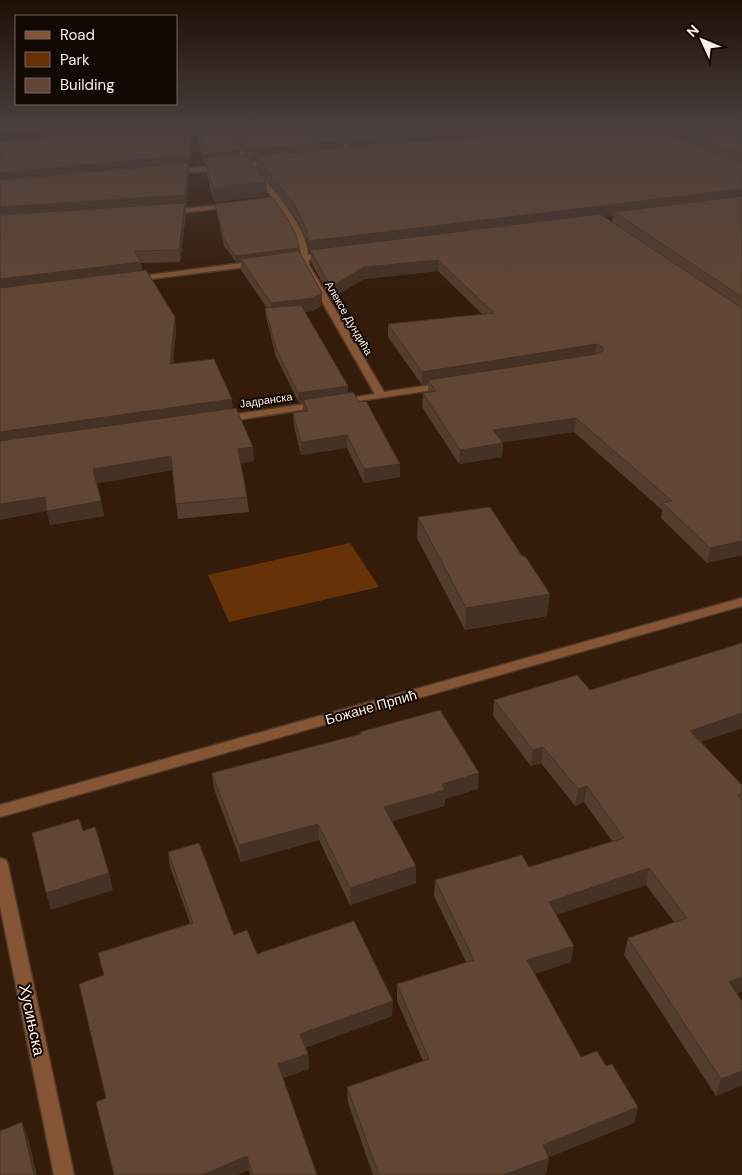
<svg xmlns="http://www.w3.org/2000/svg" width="742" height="1175" font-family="'DM Sans',sans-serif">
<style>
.green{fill:#683208}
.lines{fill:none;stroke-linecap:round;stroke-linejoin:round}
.minor-casing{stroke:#503929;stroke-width:3}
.minor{fill:#855536;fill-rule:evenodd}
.wall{fill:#543c2e;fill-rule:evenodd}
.shaded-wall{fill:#453125}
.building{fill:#624635;stroke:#453125}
.labels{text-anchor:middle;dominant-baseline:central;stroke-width:4;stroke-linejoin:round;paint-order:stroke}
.far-street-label{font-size:11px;fill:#fdefe6;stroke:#130904}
.street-label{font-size:14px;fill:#fdefe6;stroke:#130904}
.near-street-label{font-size:16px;fill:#fdefe6;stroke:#130904}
</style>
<rect width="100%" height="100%" fill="#341b0a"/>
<path class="green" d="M 350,543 L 379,587 L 229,622 L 208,575 Z"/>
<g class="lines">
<defs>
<g id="minor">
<path d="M 217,126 L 223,126 L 251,162 L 274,160 L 277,162 L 254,166 C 272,190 306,224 308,255 L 327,253 L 331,255 L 327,257 L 309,260 L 309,265 L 384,392 L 444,383 L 447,384 L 447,388 L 338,404 L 338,400 L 375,394 L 301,265 L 301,260 L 285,262 L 281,260 L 301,256 C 299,224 266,191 247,167 L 172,174 L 169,172 L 172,170 L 245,163 Z"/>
<path d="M 321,126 L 327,126 L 354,153 L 354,155 L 350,155 Z"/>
<path d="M 232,204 L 234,205 L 234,207 L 170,214 L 166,212 L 170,210 Z"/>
<path d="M 258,261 L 262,263 L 261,265 L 134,281 L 130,279 L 134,277 Z"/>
<path d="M 318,402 L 323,405 L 321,407 L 224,422 L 219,419 L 224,416 Z"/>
<path d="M 742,598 L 742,606 L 0,817 L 0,805 Z"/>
<path d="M 0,858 L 6,860 L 8,865 L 74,1175 L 54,1175 L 0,906 Z"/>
</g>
</defs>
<use href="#minor" class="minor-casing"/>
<use href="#minor" class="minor"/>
</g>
<g class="wall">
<path d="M 0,126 L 193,126 L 190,165 L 188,165 L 189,173 L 186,205 L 185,206 L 186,213 L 180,262 L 141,263 L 142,271 L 176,330 L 173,364 L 232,408 L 254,461 L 241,463 L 247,497 L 249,512 L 178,519 L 172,470 L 97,483 L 101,501 L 104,516 L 50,525 L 47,511 L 44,136 Z"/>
<path d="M 195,126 L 221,126 L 240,155 L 266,182 L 267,196 L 214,202 L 206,172 L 206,164 L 204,164 Z"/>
<path d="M 225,126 L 327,126 L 343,141 L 343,148 L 351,148 L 329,126 L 647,126 L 649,127 L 649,126 L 742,126 L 742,555 L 707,563 L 661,518 L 662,510 L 574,432 L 503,442 L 502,457 L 459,464 L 422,407 L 423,393 L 428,392 L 428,384 L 422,385 L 388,337 L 388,324 L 482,314 L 438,271 L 364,279 L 331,299 L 311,262 L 311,253 L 310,253 L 308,242 L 296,218 L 257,167 L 256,159 L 251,159 ZM 613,216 L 612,222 L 604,217 Z"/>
<path d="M 215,204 L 299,252 L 322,293 L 322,305 L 313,311 L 304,312 L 348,386 L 348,393 L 400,477 L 364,483 L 347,448 L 301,455 L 294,426 L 293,413 L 303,412 L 303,403 L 299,403 L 276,357 L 266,317 L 265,308 L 267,308 L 241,270 L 241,262 L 236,262 L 224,246 L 216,210 Z"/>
<path d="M 418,517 L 547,616 L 465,630 L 417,538 Z"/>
<path d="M 742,643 L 742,728 L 701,742 L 742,785 L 742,991 L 737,994 L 742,1001 L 742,1085 L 716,1096 L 624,955 L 628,938 L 674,922 L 646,885 L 556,915 L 571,962 L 534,974 L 581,1057 L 606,1066 L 638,1107 L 634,1123 L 549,1157 L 546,1174 L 542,1175 L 373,1175 L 348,1103 L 347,1087 L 423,1061 L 397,1001 L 397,984 L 466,962 L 434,896 L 435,880 L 529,867 L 612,841 L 584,802 L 575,806 L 541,763 L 531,766 L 493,716 L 494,700 L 590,690 Z"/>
<path d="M 360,732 L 478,789 L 445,799 L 444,806 L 391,821 L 416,883 L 350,905 L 319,840 L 241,862 L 214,789 L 212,773 L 360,734 Z"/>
<path d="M 168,852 L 234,935 L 257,954 L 392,1016 L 305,1048 L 308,1054 L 309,1069 L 283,1078 L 317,1175 L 250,1175 L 249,1170 L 238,1175 L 114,1175 L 106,1098 L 104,975 L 98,953 L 190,923 L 170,867 Z"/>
</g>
<g class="shaded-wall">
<path d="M 191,126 L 193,126 L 190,165 L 188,165 L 189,173 L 186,205 L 185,206 L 186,213 L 180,262 L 179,250 L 0,218 L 0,173 Z"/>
<path d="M 513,126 L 614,126 L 354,150 L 354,140 Z"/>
<path d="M 343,141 L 343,150 L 256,156 L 256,159 L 251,159 L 250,149 Z"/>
<path d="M 240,150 L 240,160 L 205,158 L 206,164 L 204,164 L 204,154 Z"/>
<path d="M 266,182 L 267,196 L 214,202 L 213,188 Z"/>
<path d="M 742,189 L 742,200 L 614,212 L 613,216 L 312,253 L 310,250 L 311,253 L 310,253 L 309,241 Z"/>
<path d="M 299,248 L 299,254 L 241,259 L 241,262 L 236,262 L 235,256 Z"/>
<path d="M 438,260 L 438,271 L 364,279 L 331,299 L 331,287 L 364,267 Z"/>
<path d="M 141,262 L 142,274 L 0,291 L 0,279 Z"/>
<path d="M 322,293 L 322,305 L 313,311 L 272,315 L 271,303 Z"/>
<path d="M 175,317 L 176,330 L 172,377 L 170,364 Z"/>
<path d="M 596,344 L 595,357 L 428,380 L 428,384 L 422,385 L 422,372 Z"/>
<path d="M 348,386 L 348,396 L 303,400 L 303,403 L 299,403 L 298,393 Z"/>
<path d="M 232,399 L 233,413 L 0,446 L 0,432 Z"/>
<path d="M 576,418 L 574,432 L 492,444 L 493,430 Z"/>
<path d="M 347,435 L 347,448 L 301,455 L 301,442 Z"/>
<path d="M 503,443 L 502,457 L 459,464 L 460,450 Z"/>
<path d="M 253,447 L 254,461 L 239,463 L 238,449 Z"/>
<path d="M 171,456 L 173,470 L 95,484 L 93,469 Z"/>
<path d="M 400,464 L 400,477 L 364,483 L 364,469 Z"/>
<path d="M 45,497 L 101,501 L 104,516 L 50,525 L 47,511 L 0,520 L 0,504 Z"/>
<path d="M 742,541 L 742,555 L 707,563 L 710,548 Z"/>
<path d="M 550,594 L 547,616 L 465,630 L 466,608 Z"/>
<path d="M 742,713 L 742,728 L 686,747 L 690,731 Z"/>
<path d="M 543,747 L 541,763 L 531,766 L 533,750 Z"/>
<path d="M 479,773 L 478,789 L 445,799 L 444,806 L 383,824 L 384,807 L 442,784 Z"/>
<path d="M 587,786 L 584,802 L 575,806 L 578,789 Z"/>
<path d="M 318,824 L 319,840 L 241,862 L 239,845 Z"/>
<path d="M 416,866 L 416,883 L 350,905 L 350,888 Z"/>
<path d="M 649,868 L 646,885 L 546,918 L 549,902 Z"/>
<path d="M 109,873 L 113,890 L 51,910 L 46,893 Z"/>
<path d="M 574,946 L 571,962 L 524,977 L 527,960 Z"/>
<path d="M 742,977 L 742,991 L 724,999 L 729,982 Z"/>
<path d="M 393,1001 L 392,1016 L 301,1049 L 300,1034 Z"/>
<path d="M 308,1054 L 309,1069 L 279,1079 L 278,1064 Z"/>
<path d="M 742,1071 L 742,1085 L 716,1096 L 721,1079 Z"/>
<path d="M 638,1107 L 634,1123 L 540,1161 L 543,1145 Z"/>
<path d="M 22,1122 L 29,1141 L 37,1175 L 34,1175 Z"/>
<path d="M 247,1156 L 249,1170 L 238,1175 L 202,1175 Z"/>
<path d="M 549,1158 L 546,1174 L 542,1175 L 503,1175 Z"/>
</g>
<g class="building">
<path d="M 37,126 L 191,126 L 189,155 L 0,173 L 0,142 L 69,133 Z"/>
<path d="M 197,126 L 221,126 L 240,150 L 204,154 Z"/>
<path d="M 232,126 L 327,126 L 343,141 L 250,149 Z"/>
<path d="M 339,126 L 513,126 L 354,140 Z"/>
<path d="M 590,126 L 647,126 L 742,163 L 742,189 L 309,241 L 307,231 L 296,207 L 256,156 Z"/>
<path d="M 667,126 L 742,126 L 742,155 Z"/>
<path d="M 245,155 L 266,182 L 213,188 L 205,158 Z"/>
<path d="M 188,163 L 185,195 L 0,207 L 0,180 Z"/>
<path d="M 742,196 L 742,297 L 614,212 Z"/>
<path d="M 272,197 L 289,221 L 296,235 L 299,248 L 235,256 L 224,239 L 215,204 Z"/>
<path d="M 185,203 L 179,250 L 134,251 L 141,262 L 0,279 L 0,215 Z"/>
<path d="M 600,214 L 742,308 L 742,541 L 710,548 L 663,503 L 672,501 L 576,418 L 493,430 L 503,443 L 460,450 L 423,393 L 436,391 L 428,380 L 597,354 L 603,351 L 603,347 L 596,344 L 422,372 L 388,324 L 494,313 L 438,260 L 364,267 L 331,287 L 310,250 Z"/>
<path d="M 299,251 L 322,293 L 312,298 L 271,303 L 241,259 Z"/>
<path d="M 146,270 L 175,317 L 170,364 L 214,359 L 232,399 L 0,432 L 0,288 Z"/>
<path d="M 301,305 L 348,386 L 298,393 L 276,348 L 265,308 Z"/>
<path d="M 353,392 L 359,402 L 366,401 L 400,464 L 364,469 L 347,435 L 301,442 L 293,413 L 308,411 L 303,400 Z"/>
<path d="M 236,408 L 253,447 L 238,449 L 247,497 L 176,504 L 171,456 L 93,469 L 101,501 L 47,511 L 45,497 L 0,504 L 0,441 Z"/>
<path d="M 490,507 L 522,556 L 525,556 L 550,594 L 466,608 L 418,517 Z"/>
<path d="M 742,643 L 742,713 L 690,731 L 742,785 L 742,794 L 738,795 L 742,800 L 742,977 L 729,982 L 742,1001 L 742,1071 L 721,1079 L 628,938 L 687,918 L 649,868 L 549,902 L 574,946 L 527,960 L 581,1057 L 597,1051 L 606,1066 L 612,1064 L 638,1107 L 543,1145 L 549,1158 L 503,1175 L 379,1175 L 347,1087 L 429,1059 L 397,984 L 474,960 L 435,880 L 522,855 L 529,867 L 624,838 L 587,786 L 578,789 L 543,747 L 533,750 L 494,700 L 577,675 L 590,690 Z"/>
<path d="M 440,710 L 479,773 L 442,784 L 445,790 L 384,807 L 416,866 L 350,888 L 318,824 L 239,845 L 212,773 L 361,734 L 360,732 Z"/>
<path d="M 79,819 L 83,831 L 95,827 L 109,873 L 46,893 L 32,833 Z"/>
<path d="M 199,843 L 234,935 L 247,930 L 257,954 L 354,921 L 393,1001 L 300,1034 L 308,1054 L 278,1064 L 317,1175 L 253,1175 L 247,1156 L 202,1175 L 114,1175 L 96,1102 L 106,1098 L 79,984 L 104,975 L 98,953 L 193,923 L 168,852 Z"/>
<path d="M 22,1122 L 34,1175 L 0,1175 L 0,1131 Z"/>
</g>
<linearGradient id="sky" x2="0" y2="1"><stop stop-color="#1d0f06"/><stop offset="0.43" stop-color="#4a3f3e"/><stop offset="1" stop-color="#4a3f3e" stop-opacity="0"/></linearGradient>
<rect width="742" height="290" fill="url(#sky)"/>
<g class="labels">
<g class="far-street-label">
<text transform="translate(349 318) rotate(60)">Алексе Дундића</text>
<text transform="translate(266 400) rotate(-8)">Јадранска</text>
</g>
<g class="street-label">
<text transform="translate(371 707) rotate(-16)">Божане Прпић</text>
</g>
<g class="near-street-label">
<text transform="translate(32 1020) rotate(78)">Хусињска</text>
</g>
</g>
<rect x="15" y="15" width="162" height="90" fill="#130904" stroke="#71655e"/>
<rect x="25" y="31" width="25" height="8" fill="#855536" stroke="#71655e"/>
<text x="60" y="40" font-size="15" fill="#fdefe6">Road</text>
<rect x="25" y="52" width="25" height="15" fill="#683208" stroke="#71655e"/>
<text x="60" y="65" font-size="15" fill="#fdefe6">Park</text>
<rect x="25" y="78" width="25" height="15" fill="#624635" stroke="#71655e"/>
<text x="60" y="90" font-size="15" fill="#fdefe6">Building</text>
<g transform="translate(702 40) rotate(314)" stroke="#130904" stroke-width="4" paint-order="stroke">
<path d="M0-4L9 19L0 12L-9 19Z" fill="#fdefe6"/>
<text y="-8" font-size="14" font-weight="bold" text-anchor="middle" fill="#fdefe6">N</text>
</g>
</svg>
